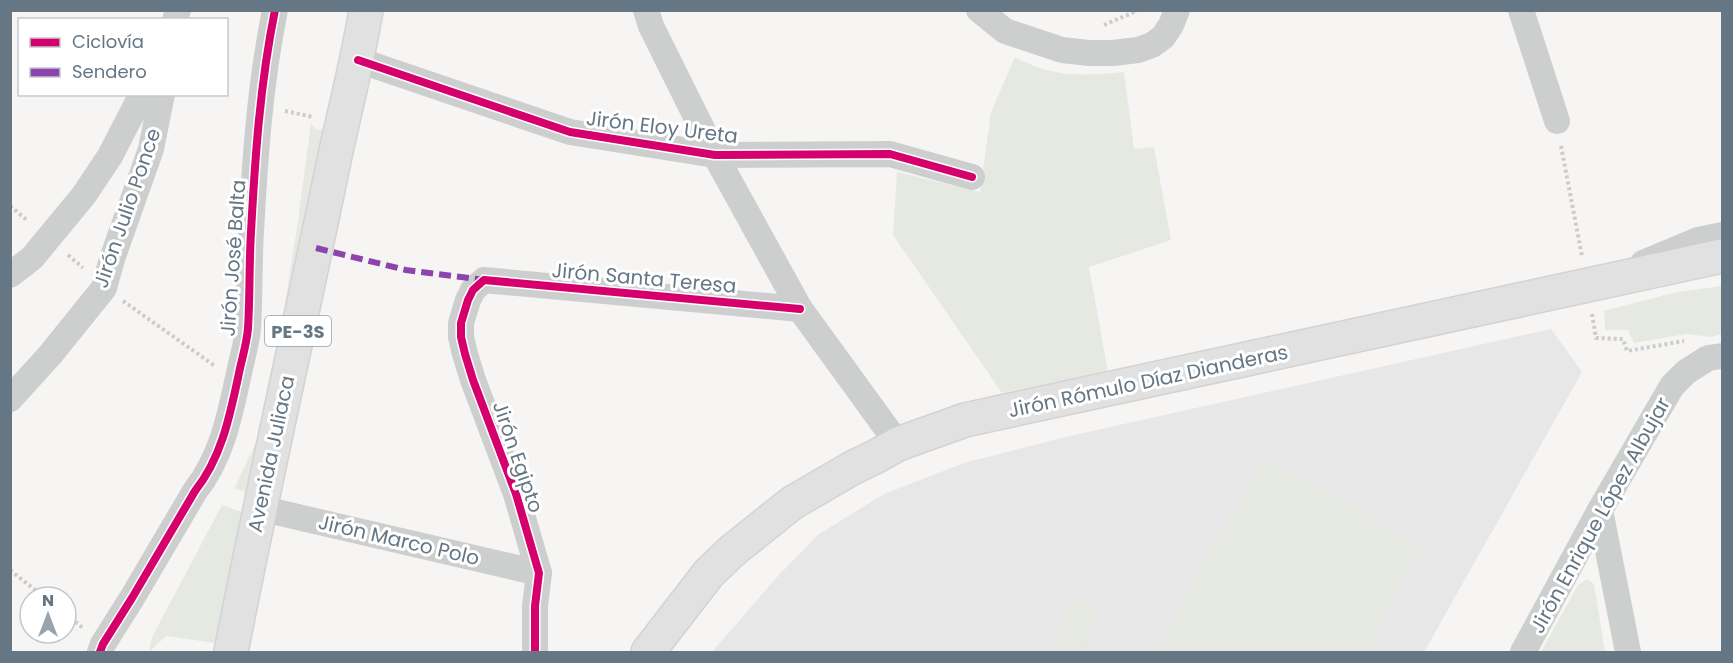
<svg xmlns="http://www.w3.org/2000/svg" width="1733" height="663" font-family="Poppins,sans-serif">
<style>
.built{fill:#e6e7e6}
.green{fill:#e6e8e2}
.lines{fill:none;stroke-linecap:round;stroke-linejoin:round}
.major-casing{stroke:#d3d3d3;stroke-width:36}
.highway-casing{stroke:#d2d3d3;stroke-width:36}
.path{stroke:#ccc;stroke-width:4;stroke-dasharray:3 3;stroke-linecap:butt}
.minor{stroke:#cdcfcf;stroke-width:26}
.major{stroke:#e1e1e2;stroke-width:33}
.highway{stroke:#e1e1e2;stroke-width:33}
.quiet{stroke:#8e44ad;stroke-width:6;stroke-dasharray:12 6;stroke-linecap:butt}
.cycleway-casing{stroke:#fff;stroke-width:11}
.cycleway{stroke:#d6006c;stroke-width:8}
.labels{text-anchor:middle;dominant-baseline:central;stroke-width:6;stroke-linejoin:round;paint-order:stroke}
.shield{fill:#fff;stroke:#93a0aa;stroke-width:1.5}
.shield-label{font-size:18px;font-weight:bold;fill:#657785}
.street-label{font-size:20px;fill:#657785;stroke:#fff}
</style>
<rect width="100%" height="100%" fill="#f6f5f4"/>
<path class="built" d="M 1551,329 L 1582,372 L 1424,652 L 712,652 L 777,577 L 819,534 L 884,494 L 964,463 L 1070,436 Z"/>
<g class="green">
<path d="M 1015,57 C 1053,78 1082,76 1124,72 L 1134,149 L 1154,147 L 1171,240 L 1089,267 L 1108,372 L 1002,393 L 893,235 L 897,172 L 980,192 L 991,112 Z"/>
<path d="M 311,123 L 316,130 L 334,128 L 265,495 L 234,489 L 266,421 L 297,228 Z"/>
<path d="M 1722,286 L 1722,334 L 1711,337 L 1686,334 L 1634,343 L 1628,330 L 1605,330 L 1604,311 L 1677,292 Z"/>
<path d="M 1260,459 L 1424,545 L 1368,652 L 1158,652 Z"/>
<path d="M 222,505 L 262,519 L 222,644 L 166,636 L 149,652 L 152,637 Z"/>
<path d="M 1587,579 L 1594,584 L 1605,652 L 1541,652 L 1578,585 Z"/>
<path d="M 1074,600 L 1101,612 L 1082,652 L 1050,652 Z"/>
</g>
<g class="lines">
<defs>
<path id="major" d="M 648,652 L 709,573 L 732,551 L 792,503 L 854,467 L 875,457 L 898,444 L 965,420 L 1722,256"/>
<path id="highway" d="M 231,652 C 262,493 298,334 331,175 C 342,120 357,66 366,10"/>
</defs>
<use href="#major" class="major-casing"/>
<use href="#highway" class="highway-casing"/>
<g class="path">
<path d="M 1104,25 L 1139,10"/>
<path d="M 285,111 L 313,117"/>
<path d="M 1561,146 L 1582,256"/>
<path d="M 10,206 L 28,221"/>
<path d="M 68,255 L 83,268"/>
<path d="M 123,301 L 215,366"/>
<path d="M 1592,314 L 1596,338 L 1623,339 L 1627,351 L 1684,341"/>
<path d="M 10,570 L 44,597"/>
<path d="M 66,614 L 84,629"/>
</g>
<g class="minor">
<path d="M 646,10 L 651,26 L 715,155 L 800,309 L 898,444"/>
<path d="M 979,10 L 1005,31 L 1062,50 L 1089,53 L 1113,53 L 1138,50 L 1152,45 L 1163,37 L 1171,25 L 1177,10"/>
<path d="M 1521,10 L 1557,121"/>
<path d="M 175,20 L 178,10"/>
<path d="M 358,60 L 570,132 L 715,155 L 890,154 L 972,177"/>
<path d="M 1643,263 L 1698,240 L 1722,235"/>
<path d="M 10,275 L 32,258 L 84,195 L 110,156 L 142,94"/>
<path d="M 10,399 L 50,355 L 104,288 L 112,259 L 151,149 L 162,94"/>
<path d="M 259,508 L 539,573"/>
<path d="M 1600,510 L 1628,652"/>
<path d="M 100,652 L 103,644 L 132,598 L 195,491 C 222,457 230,415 239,373 C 242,358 247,343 248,328 C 250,296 249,264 251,232 C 255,158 260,84 275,10"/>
<path d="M 535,652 L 535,606 L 539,573 L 516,494 L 473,380 L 465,354 L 461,337 L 461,323 L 468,300 L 473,290 L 484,280 L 800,309"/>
<path d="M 1523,652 L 1600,510 L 1672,386 L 1686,372 L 1708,358 L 1722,356"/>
</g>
<use href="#major" class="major"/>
<use href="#highway" class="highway"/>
<path class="quiet" d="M 316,248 L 406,270 L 484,280"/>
<defs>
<g id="cycleway">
<path d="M 358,60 L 570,132 L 715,155 L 890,154 L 972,177"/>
<path d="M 100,652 L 103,644 L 132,598 L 195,491 C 222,457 230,415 239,373 C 242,358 247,343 248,328 C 250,296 249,264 251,232 C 255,158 260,84 275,10"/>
<path d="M 535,652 L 535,606 L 539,573 L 516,494 L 473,380 L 465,354 L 461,337 L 461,323 L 468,300 L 473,290 L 484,280 L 800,309"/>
</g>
</defs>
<use href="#cycleway" class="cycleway-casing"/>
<use href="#cycleway" class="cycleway"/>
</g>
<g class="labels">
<rect class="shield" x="265" y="316" width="66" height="30" rx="4.5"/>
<g class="shield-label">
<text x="298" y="331">PE-3S</text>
</g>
<g class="street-label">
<text transform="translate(662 127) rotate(7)">Jirón Eloy Ureta</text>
<text transform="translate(127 208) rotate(-71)">Jirón Julio Ponce</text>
<text transform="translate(233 258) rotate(-86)">Jirón José Balta</text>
<text transform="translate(644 278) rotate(5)">Jirón Santa Teresa</text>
<text transform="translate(1148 381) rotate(-12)">Jirón Rómulo Díaz Dianderas</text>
<text transform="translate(271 454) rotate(-78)">Avenida Juliaca</text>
<text transform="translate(518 457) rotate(71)">Jirón Egipto</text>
<text transform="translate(1600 515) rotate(-61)">Jirón Enrique López Albujar</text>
<text transform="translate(399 540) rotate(13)">Jirón Marco Polo</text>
</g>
</g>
<rect width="1733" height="663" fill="none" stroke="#657785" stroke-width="24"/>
<rect x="18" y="18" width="210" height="78" fill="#ffffff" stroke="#c1c9ce" stroke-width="1.5"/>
<rect x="30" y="38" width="30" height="9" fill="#d6006c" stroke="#c1c9ce" stroke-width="1.5"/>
<text x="72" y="48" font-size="18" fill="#657785">Ciclovía</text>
<rect x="30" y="68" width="30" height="9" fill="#8e44ad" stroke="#c1c9ce" stroke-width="1.5"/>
<text x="72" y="78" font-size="18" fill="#657785">Sendero</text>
<g transform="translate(48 615)"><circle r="28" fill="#ffffff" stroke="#c1c9ce" stroke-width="1.5"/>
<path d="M0-4.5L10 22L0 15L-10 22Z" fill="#98a3ac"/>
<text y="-9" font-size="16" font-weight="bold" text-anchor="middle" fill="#657785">N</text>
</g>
</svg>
